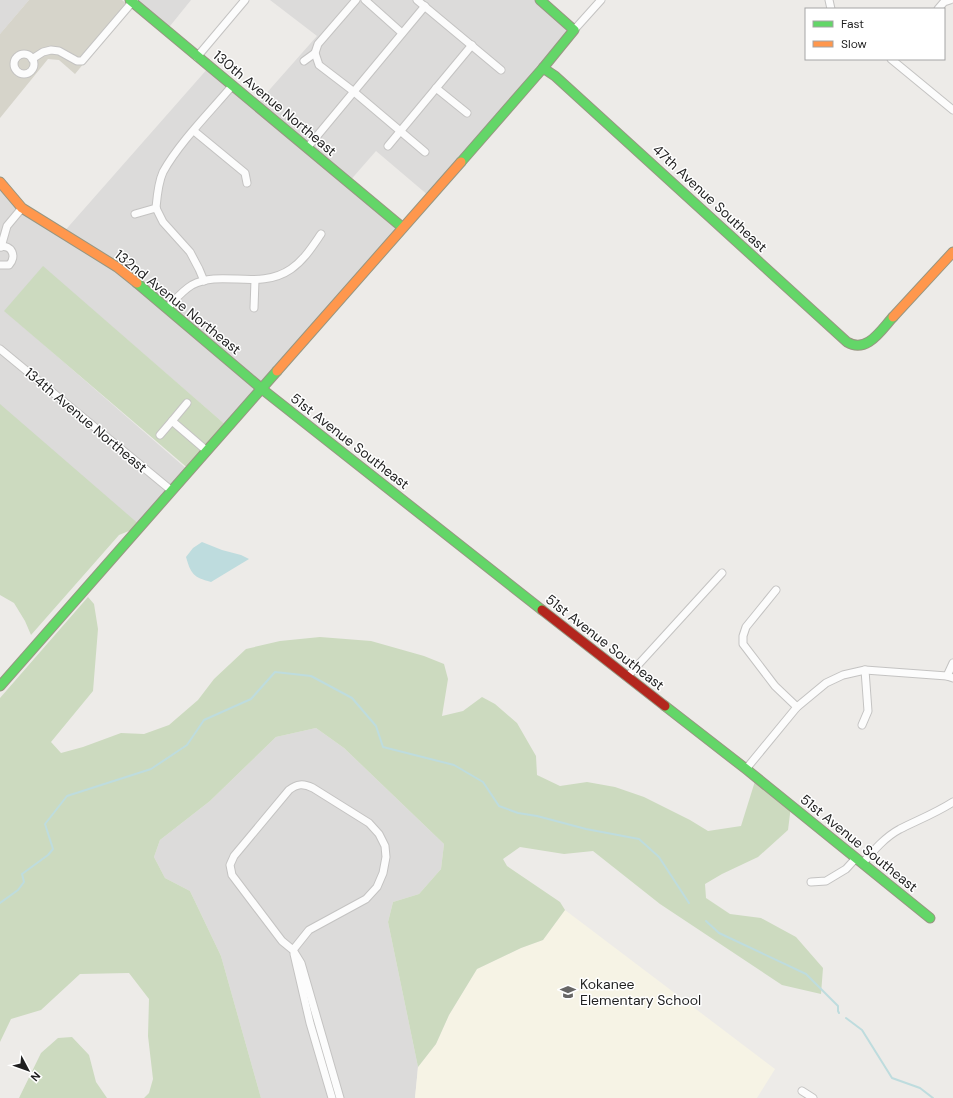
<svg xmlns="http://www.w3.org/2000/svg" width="953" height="1098" font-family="'DM Sans',sans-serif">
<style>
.residential{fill:#dcdbda}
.education{fill:#f6f3e5}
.construction{fill:#d6d4ca}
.forest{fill:#ccdabf}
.water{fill:#bedcde}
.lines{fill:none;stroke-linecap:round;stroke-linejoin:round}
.stream{stroke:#bedcde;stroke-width:2}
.street-casing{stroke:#c4c3c2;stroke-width:9}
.fast-casing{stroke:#979681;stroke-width:11}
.slow-casing{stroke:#979681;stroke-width:11}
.jam-casing{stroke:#979681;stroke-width:11}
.street{stroke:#fcfcfc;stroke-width:7}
.fast{stroke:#63d668;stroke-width:9}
.slow{stroke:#ff974d;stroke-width:9}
.jam{stroke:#b3261e;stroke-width:9}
.labels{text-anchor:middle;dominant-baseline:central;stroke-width:3;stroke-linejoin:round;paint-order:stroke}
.street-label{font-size:14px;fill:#1f1f1f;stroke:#fff}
.poi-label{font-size:14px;fill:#1f1f1f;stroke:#fff;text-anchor:start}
</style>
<rect width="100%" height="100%" fill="#edebe8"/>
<g class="residential">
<path d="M 0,0 L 29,0 L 0,34 Z"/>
<path d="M 130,0 L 191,0 L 166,31 Z"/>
<path d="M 270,0 L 540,0 L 574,30 L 429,196 L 376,151 L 348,183 L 402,227 L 228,427 L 43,267 L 5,311 L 189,471 L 140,526 L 0,405 L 0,182 L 23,208 L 62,234 L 209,67 L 256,105 L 317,36 Z"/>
<path d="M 316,728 L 344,748 L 444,844 L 441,869 L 419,894 L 393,902 L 388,922 L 418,1067 L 415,1098 L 261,1098 L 221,956 L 190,891 L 165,878 L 154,857 L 160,840 L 210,801 L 276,737 Z"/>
</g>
<path class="education" d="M 565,910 L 775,1069 L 757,1098 L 415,1098 L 418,1067 L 436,1044 L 449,1015 L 477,969 L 521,948 L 543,940 Z"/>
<path class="construction" d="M 29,0 L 122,0 L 130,7 L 75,74 L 59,60 L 48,59 L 0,118 L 0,34 Z"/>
<g class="forest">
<path d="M 43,266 L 228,427 L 190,470 L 4,311 Z"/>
<path d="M 0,404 L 141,526 L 119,535 L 31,635 L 25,621 L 14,603 L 0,595 Z"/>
<path d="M 88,597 L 94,604 L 98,629 L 93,691 L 51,742 L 61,753 L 83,747 L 121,733 L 144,734 L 169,725 L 198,700 L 214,679 L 246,649 L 280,641 L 320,637 L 371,641 L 424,656 L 444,664 L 448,679 L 442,716 L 463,711 L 482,697 L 495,704 L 517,723 L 536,756 L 537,775 L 560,786 L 587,782 L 615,787 L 644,797 L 690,820 L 708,831 L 741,826 L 756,778 L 791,806 L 788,830 L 758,857 L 722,874 L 705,884 L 706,898 L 730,914 L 761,918 L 796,937 L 823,968 L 821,994 L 782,985 L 660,904 L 593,851 L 564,854 L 520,847 L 503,859 L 507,866 L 560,902 L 565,910 L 543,940 L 521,948 L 477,969 L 449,1015 L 436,1044 L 418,1067 L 388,922 L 393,902 L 419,894 L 441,869 L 444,844 L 344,748 L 316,728 L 276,737 L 210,801 L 160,840 L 154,857 L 165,878 L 190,891 L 221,956 L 261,1098 L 144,1098 L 149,1093 L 153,1079 L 148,1036 L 149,999 L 129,973 L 80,974 L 41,1010 L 11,1019 L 0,1042 L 0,698 Z"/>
<path d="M 72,1037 L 89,1055 L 96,1082 L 107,1098 L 19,1098 L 41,1053 L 58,1038 Z"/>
</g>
<path class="water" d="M 202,542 L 222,550 L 241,555 L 249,559 L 211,582 C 193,577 191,574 186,557 L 193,548 Z"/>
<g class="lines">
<g class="stream">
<path d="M 0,903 L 18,890 L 24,882 L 22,874 L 48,855 L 53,849 L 45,824 L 67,796 L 151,769 L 187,745 L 204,720 L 251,699 L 275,672 L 311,676 L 352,698 L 376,726 L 383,747 L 454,765 L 483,782 L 499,806 L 518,813 L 537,816 L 586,829 L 639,839 L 659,857 L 689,903"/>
<path d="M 706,921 L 719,933 L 806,974 L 838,1006 L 838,1011 L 839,1013"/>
<path d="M 846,1018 L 862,1030 L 892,1078 L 920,1088 L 933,1098"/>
</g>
<defs>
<g id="street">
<path d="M 365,0 L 402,33"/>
<path d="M 417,0 L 501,70"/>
<path d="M 829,0 L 831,9"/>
<path d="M 938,9 L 944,2 L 950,0"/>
<path d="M 574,30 L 601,0"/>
<path d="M 315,53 L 319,65 L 353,91 L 425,152"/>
<circle cx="24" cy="64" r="10"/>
<path d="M 197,57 L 245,0"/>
<path d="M 32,59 L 43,52 L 51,50 L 59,51 L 77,61 L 82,61 L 134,0"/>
<path d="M 891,59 L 953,110"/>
<path d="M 304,61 L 315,53 L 318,44 L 356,0"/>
<path d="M 436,88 L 467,113"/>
<path d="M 194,131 L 245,173 L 247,183"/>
<path d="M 388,146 L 472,45"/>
<path d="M 307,148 L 425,6"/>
<path d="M 156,208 C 157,197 158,183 163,172 C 179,143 210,112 232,86"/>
<path d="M 156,208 L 163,222 L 190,252 L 199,269 L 204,281"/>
<path d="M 135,214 L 156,208"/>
<path d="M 0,247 C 12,244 17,257 9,265 L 0,265"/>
<path d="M 1,247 L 7,226 L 22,208"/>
<path d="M 167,308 C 175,300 182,291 192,285 C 222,269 259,291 291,269 C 304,260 312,247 321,234"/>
<path d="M 254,308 L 255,280"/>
<path d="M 0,349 L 172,491"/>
<path d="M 187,403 L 172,421 L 207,451"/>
<path d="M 160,435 L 172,421"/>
<path d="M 776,590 L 746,627 L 743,636 L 743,644 L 775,686 L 797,707"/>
<path d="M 947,676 L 953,663"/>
<path d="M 627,677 L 722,573"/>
<path d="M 862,725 L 868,711 L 865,670"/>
<path d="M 746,769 L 797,707 L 826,683 L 843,675 L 865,670 L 947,676 L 953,678"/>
<path d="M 863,863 C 874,850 885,837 900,829 C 918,820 936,813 953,802"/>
<path d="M 811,882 L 826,881 L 846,869 L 856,858"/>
<path d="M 293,950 L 309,930 L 366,899 L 377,887 L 383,873 L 386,857 L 385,846 L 379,834 L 369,823 L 313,788 C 303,783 297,784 289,790 L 234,856 L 230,865 L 232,875 L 282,941 L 293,950 L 301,963 L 340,1098"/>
<path d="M 294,954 L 310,1023 L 332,1098"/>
<path d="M 802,1091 L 813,1098"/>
</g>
<g id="fast">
<path d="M 130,0 L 402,227"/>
<path d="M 543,68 L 555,76 L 847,342 C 867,354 881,330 893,317"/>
<path d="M 461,162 L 543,68 L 574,30 L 540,0"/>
<path d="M 137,283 L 262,389 L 542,610"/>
<path d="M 0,686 L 277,371"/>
<path d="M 665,706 L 746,769 L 930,918"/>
</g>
<g id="slow">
<path d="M 0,182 L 22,208 L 117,267 L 137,283"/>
<path d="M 893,317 L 953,252"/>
<path d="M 277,371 L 461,162"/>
</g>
<path id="jam" d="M 542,610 L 665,706"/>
</defs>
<use href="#street" class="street-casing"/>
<use href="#fast" class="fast-casing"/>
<use href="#slow" class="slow-casing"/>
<use href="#jam" class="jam-casing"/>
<use href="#street" class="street"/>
<use href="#fast" class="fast"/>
<use href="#slow" class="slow"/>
<use href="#jam" class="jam"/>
</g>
<defs>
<symbol id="school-bare" viewBox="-9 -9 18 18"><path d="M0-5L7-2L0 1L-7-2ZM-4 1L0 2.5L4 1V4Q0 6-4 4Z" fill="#676665" stroke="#fff" stroke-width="2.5" paint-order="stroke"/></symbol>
</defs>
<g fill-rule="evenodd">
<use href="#school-bare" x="557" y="981" width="22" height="22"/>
</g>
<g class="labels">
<g class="street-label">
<text transform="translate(275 103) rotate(40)">130th Avenue Northeast</text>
<text transform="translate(710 198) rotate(43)">47th Avenue Southeast</text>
<text transform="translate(178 302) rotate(39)">132nd Avenue Northeast</text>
<text transform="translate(86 420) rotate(40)">134th Avenue Northeast</text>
<text transform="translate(350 441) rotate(38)">51st Avenue Southeast</text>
<text transform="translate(605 642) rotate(38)">51st Avenue Southeast</text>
<text transform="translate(859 843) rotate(39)">51st Avenue Southeast</text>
</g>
<g class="poi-label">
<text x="580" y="984">Kokanee<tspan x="580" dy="16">Elementary School</tspan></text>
</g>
</g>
<rect x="805" y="8" width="140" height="52" fill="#ffffff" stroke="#a5a5a5"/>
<rect x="813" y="21" width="20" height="6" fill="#63d668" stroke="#a5a5a5"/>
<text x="841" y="28" font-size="12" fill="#1f1f1f">Fast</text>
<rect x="813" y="41" width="20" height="6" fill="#ff974d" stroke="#a5a5a5"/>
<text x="841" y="48" font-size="12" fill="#1f1f1f">Slow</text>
<g transform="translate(28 1070) rotate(131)" stroke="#ffffff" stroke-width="3" paint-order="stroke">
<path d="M0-3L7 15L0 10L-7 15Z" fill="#1f1f1f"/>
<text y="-6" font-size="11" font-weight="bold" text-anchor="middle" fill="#1f1f1f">N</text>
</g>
</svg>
